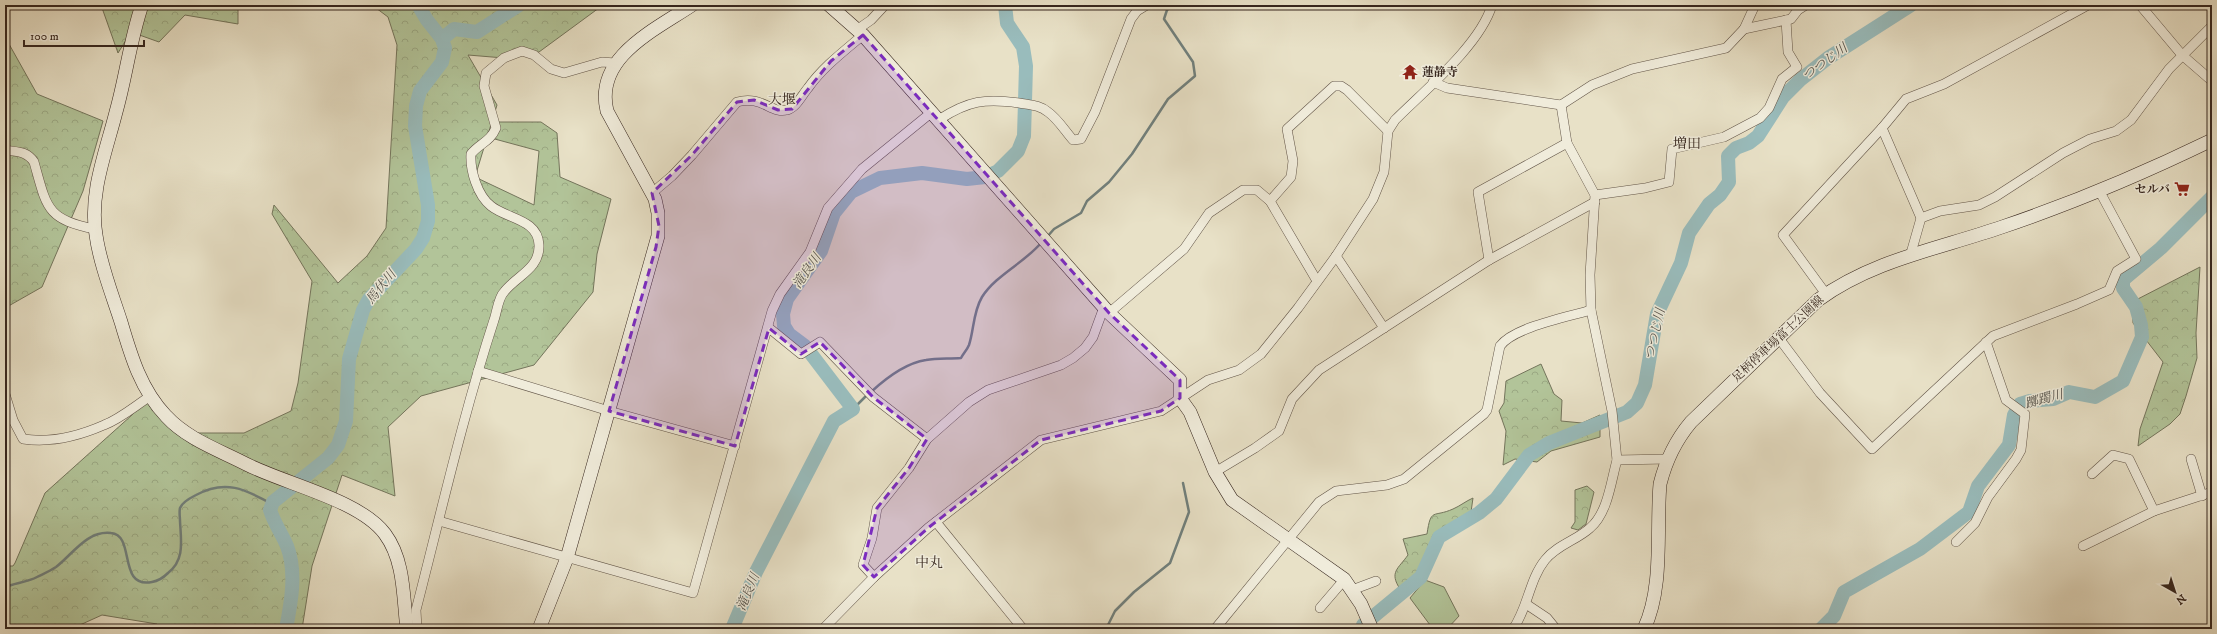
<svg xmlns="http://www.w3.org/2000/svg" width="2217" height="634" font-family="'IM FELL DW Pica','Noto Serif JP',serif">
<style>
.green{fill:#b2c499;stroke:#74755c}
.forest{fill:url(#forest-crowns);stroke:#74755c}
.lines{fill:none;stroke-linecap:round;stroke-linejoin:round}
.stream{stroke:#71807d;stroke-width:2.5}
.river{stroke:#99bcbc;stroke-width:14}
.street-casing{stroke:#625548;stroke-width:10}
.secondary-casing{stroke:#36261e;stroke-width:14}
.street{stroke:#f0ecdb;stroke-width:9}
.secondary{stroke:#f0ecdb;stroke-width:13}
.marked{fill:#7b2cbf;fill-opacity:0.2;stroke:#7b2cbf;stroke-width:3;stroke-dasharray:8 5;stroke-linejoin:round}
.labels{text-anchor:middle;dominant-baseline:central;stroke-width:3;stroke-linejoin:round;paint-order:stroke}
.poi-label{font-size:12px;font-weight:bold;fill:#36261e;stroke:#f0ecdb;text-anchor:start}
.street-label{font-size:12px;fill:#36261e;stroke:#f0ecdb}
.water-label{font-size:13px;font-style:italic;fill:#54534d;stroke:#f0ecdb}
.quarter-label{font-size:14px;fill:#36261e;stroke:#f0ecdb}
</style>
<defs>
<pattern id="forest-crowns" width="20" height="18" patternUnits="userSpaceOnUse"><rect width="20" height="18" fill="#b2c499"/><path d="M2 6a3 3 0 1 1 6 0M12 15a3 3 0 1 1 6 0" fill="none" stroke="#9aa883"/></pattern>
</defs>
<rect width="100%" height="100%" fill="#e8e1c7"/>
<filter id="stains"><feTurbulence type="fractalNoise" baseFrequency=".005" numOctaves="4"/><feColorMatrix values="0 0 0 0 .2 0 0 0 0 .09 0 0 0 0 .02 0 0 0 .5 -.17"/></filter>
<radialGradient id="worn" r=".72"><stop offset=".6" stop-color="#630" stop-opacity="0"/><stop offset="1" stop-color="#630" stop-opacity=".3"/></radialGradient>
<path class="green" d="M 1425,580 L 1444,587 L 1459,616 L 1447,629 L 1433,629 L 1410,598 Z"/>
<g class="forest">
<path d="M 101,5 L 238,5 L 238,24 L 185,15 L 159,42 L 131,32 L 118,53 Z"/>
<path d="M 372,5 L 603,5 L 539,52 L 504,58 L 468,55 L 497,105 L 475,177 L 534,205 L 539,151 L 491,138 L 497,122 L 541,122 L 557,133 L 560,177 L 611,199 L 597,254 L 593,292 L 534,365 L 421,396 L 388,427 L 395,496 L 342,475 L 312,566 L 302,629 L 159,629 L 157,624 L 102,615 L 71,629 L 5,629 L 5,566 L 13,566 L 15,563 L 45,493 L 132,415 L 143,396 L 185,433 L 244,433 L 291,411 L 298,383 L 312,281 L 272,214 L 274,205 L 338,283 L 367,256 L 386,228 L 397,45 L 388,17 Z"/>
<path d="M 9,44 L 37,94 L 103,121 L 83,191 L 42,287 L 5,308 L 5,48 Z"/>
<path d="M 2200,267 L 2196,333 L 2197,358 L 2186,396 L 2180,414 L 2170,424 L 2138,446 L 2140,429 L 2163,362 L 2133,323 L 2132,302 Z"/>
<path d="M 1541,364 L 1554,394 L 1562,400 L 1561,421 L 1582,423 L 1600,415 L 1600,437 L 1551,451 L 1537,462 L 1515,459 L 1503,465 L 1506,431 L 1499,411 L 1504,403 L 1506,381 Z"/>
<path d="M 1587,486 L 1594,492 L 1586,524 L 1578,530 L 1571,528 L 1575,522 L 1575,490 Z"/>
<path d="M 1473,498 L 1471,512 L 1435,549 L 1424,575 L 1400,589 C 1389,572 1398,569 1408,555 L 1403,539 L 1427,534 C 1431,507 1433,518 1453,509 C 1460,506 1466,501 1473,498 Z"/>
</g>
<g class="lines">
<g class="stream">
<path d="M 1047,237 L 1054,229 L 1081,213 L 1087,201 L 1109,182 L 1132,154 L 1168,99 L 1195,76 L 1193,62 L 1164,19 L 1167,10 L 1173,5"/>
<path d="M 871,392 C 885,379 906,363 926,360 C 937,358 949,359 961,358 C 963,354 967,350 969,345 C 974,330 973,312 982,297 C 996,275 1024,263 1041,243"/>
<path d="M 853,409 L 867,395"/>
<path d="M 5,587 C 15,583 28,582 37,577 C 43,574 50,571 56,567 C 72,555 87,530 111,533 C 136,535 117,589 152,582 C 158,581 164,577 168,573 C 185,560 181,541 180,521 C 180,517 179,512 180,508 C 182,502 190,498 196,495 C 225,479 245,489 272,504"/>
<path d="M 1106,629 L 1115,611 L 1134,592 L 1170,563 L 1189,512 L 1183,483"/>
</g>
<g class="river">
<path d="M 442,39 L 454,29 L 477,32 L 519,5"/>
<path d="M 286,629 C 291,603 297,572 287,546 C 282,534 274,523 270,510 L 273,502 L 328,458 L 338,445 L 346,421 L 349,359 L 363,310 L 369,299 L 416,249 L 423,238 L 428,221 L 428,205 L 415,126 L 416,106 L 420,91 L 442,62 L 445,48 L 442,39 L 427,20 L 418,5"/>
<path d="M 732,629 L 756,572 L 834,421 L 853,409 L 805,346 L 789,334 L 784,326 L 783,314 L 787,299 L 821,251 L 834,213 L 851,192 L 880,178 L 922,173 L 967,179 L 985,177 L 998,171 L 1018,151 L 1024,136 L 1026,66 L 1023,47 L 1007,23 L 1005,5"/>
<path d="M 1362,629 L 1363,625 L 1421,577 L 1439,537 L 1479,513 L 1496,499 L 1529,455 L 1549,443 L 1627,412 L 1637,403 L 1645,385 L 1657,314 L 1681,263 L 1689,233 L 1709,204 L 1720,195 L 1729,182 L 1728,156 L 1736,148 L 1749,143 L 1758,136 L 1783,97 L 1800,80 L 1828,58 L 1911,5"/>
<path d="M 1821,629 L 1834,616 L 1844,592 L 1920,549 L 1969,512 L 1978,486 L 2009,445 L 2014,415 L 2020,404 L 2030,401 L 2053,399 L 2069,392 L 2095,397 L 2123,381 L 2142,337 L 2141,325 L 2136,307 L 2123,288 L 2123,280 L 2161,248 L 2212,197"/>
</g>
<defs>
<g id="street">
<path d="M 2140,5 L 2182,55 L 2212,81"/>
<path d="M 858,29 L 871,20 L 885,5"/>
<path d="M 1744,29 L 1791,19 L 1798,10 L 1806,5"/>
<path d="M 1433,82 L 1447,88 L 1561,105 L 1592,85 L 1632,69 L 1726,48 L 1744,29 L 1755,5"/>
<path d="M 1561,105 L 1567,143 L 1595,195 L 1590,275 L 1591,310 L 1612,411 L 1617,460 L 1667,459"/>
<path d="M 940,119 C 968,101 985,98 1019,103 C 1030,105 1040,105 1048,112 C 1058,119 1065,131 1073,140 L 1081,139 L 1095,112 L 1131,19 L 1137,11 L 1147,5"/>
<path d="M 1882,128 L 1921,218"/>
<path d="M 5,150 C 17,152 27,151 34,162 C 47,208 46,219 95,229"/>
<path d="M 652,193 L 672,176 L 692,155 L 737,102 C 762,95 771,114 787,110 C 796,108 802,95 808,88 C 823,67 843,52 863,35"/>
<path d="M 1595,195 L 1645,188 L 1669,182 L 1672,149 L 1724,137 L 1760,118 L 1769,108 L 1782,79 L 1797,67 L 1788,52 L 1786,20"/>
<path d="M 1911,253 L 1921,218 L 1940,211 L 1979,205 L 1995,197 L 2063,153 L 2090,139 L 2116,131 L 2131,120 L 2169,69 L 2212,26"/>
<path d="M 1336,256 L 1384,328"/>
<path d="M 1489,260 L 1478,192 L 1567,143"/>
<path d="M 1317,281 L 1270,201 L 1291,177 L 1293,161 L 1287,129 L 1334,86 L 1341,86 L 1347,90 L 1388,131"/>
<path d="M 1826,294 L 1783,235 L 1882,128 L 1906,99 L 1944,84 L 2088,5"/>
<path d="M 1109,313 L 1184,249 L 1209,213 L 1243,190 L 1257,190 L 1270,201"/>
<path d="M 769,328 L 801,354 L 820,342 L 873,397 L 927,439"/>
<path d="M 1778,337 L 1820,393 L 1872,449 L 1993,336 L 2077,304 L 2109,290 L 2117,271 L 2136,259 L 2100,192"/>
<path d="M 478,371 L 609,411 L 735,446"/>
<path d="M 5,394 L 13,420 L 23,439 C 50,443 79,436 104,425 C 120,419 135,406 149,397"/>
<path d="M 2191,459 L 2202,496"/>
<path d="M 1215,472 L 1255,448 L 1279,431 L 1292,399 L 1319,370 L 1489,260 L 1595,202"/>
<path d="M 2092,474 L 2113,455 L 2129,459 L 2154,511"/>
<path d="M 439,521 L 693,593 L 772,311 L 780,294 L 810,252 L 828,208 L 862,169 L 932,112"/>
<path d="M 936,522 L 1023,629"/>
<path d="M 1956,542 L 1975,523 L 1988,497 L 2016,459 L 2021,450 L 2025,414 L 2006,400 L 1986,342"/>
<path d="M 2083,546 L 2154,511 L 2212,492"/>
<path d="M 874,577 L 863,565 L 872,538 L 877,508 L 909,468 L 927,439 L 969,402 L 988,390 L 1061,365 L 1073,358 L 1085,348 L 1093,337 L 1104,307"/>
<path d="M 1352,590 L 1376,581"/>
<path d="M 1526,604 L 1547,618 L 1556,629"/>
<path d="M 1320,608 L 1344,580"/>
<path d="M 417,629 L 416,610 C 441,513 463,415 494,320 C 497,312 498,298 504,292 C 516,276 540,269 539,245 C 538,219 507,219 491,206 C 477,195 470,170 471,154 C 480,143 490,142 496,128 L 484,86 L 486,73 L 504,58 L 522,51 L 534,55 L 551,69 L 564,73 L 602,62 L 615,63"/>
<path d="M 823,629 L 874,577 L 928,528 L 1041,440 L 1161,411 L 1208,380 L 1239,370 L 1261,354 L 1298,308 L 1336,256 L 1373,199 L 1384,172 L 1388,131 L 1395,120 C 1425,90 1480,45 1492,5"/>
<path d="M 1215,629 L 1319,502 L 1336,491 L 1387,485 L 1404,479 L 1484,414 L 1487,410 L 1500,346 C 1514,327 1568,317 1591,310"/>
<path d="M 1513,629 C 1528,608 1529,580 1545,560 C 1557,545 1577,540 1590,528 C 1608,513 1611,481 1617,460"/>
</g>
<g id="secondary">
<path d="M 142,5 C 130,40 126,77 116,112 C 106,152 89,193 96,235 C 100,264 112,294 121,322 C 131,356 141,390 166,416 C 187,439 219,450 246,464 C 285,484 360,500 385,534 C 405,561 403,598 407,629"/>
<path d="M 829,5 L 863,35 L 1109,313 L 1180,380 L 1180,398 L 1190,412 L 1215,472 L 1232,500 L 1344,579 L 1361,604 L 1372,629"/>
<path d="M 539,629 L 567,558 L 658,236 L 658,213 L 655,199 L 607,111 C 594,57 655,30 692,5"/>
<path d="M 1644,629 C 1664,587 1656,530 1660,484 C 1666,460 1675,441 1691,422 L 1818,300 C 1873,260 1938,249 2002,227 C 2076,202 2142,174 2212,140"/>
</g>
</defs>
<use href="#street" class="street-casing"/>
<use href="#secondary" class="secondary-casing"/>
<use href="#street" class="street"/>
<use href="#secondary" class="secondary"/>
</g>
<path class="marked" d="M 863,35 L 1109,313 L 1180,380 L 1180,398 L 1161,411 L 1041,440 L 928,528 L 874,577 L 863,565 L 877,508 L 909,468 L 927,439 L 873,397 L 820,342 L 801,354 L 769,328 L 735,446 L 609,411 L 656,247 L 659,226 L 652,193 L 692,155 L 737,102 L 754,100 L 778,110 L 792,109 L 831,61 Z"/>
<defs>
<symbol id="temple-bare" viewBox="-9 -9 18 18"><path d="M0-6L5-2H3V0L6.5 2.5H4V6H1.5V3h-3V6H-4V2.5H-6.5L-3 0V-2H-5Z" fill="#8f2418" stroke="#f0ecdb" stroke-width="2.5" paint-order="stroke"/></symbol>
<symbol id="supermarket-bare" viewBox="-9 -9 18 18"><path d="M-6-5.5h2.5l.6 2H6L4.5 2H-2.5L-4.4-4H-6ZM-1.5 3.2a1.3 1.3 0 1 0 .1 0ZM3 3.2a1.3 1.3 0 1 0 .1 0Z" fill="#8f2418" stroke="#f0ecdb" stroke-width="2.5" paint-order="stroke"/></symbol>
</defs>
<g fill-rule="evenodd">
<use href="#temple-bare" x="1399" y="61" width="22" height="22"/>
<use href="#supermarket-bare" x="2171" y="178" width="22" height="22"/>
</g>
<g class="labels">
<g class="poi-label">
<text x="1422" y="72">蓮静寺</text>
<text x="2170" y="189" text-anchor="end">セルバ</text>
</g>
<g class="street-label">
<text transform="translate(1778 339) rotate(-43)">足柄停車場富士公園線</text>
</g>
<g class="water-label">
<text transform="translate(1825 62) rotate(-36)">つつじ川</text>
<text transform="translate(807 271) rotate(-55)">滝良川</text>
<text transform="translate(381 287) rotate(-51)">馬伏川</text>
<text transform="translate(1655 334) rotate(-77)">つつじ川</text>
<text transform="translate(2044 399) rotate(-15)">躑躅川</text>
<text transform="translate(748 592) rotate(-67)">滝良川</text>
</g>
<g class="quarter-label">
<text x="782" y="100">大堰</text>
<text x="1687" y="144">増田</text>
<text x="929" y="563">中丸</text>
</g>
</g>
<rect width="2217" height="634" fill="none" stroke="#e8e1c7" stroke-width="20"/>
<rect x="6" y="6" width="2205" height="622" fill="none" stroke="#36261e" stroke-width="2"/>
<rect x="10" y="10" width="2197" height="614" fill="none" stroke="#36261e"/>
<g transform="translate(2175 592) rotate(141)" stroke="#f0ecdb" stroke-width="3" paint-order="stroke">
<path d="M0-3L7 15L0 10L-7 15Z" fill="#36261e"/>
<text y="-6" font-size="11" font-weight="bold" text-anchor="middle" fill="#36261e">N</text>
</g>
<path d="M24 40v6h120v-6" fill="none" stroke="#36261e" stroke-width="2"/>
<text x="30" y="40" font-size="12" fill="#36261e" stroke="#f0ecdb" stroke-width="3" paint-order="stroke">100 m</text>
<rect width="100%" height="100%" filter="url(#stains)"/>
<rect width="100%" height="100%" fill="url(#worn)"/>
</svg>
